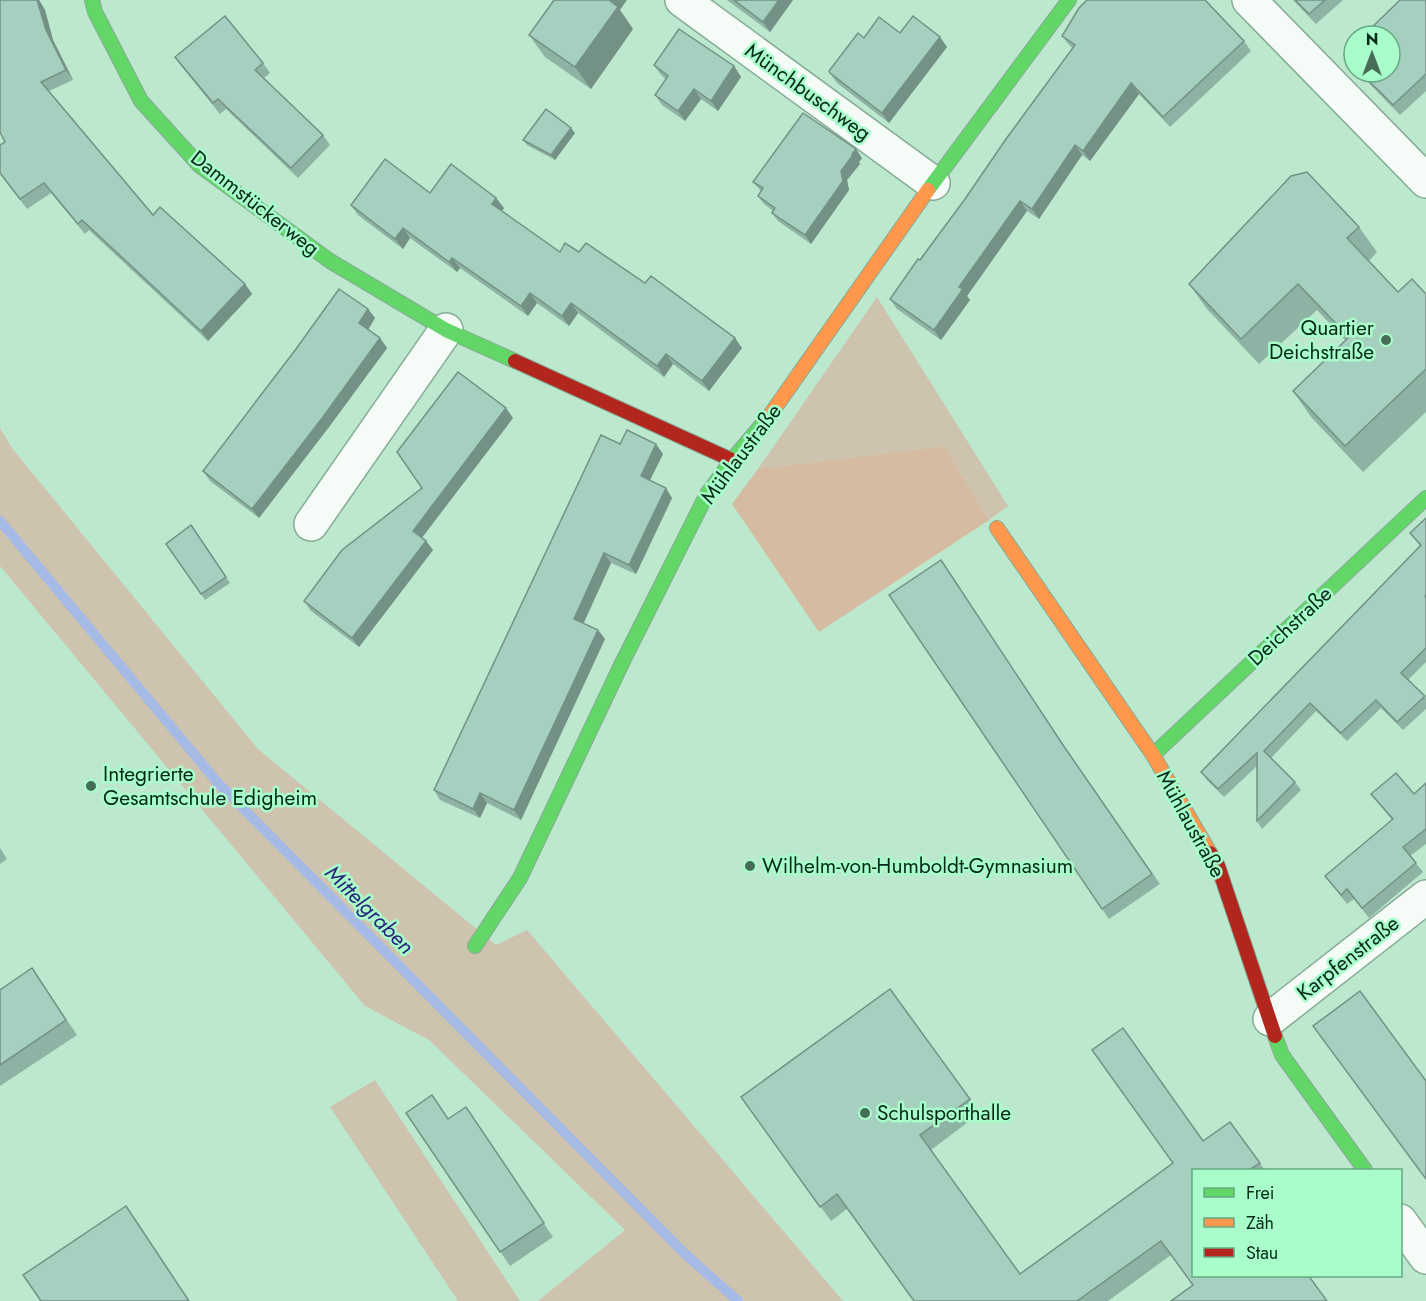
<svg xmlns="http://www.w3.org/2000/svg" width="1426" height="1301" font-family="Jost,sans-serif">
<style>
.green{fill:#cec3ae}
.forest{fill:#d5bba1}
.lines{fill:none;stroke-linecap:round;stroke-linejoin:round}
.stream{stroke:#a6bae6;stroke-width:10}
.street-casing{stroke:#86aa95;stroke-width:36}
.fast-casing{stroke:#86aa95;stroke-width:16}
.slow-casing{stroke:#86aa95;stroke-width:16}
.jam-casing{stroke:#86aa95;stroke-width:16}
.street{stroke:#f5fcf8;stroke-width:33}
.fast{stroke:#63d668;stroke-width:14}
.slow{stroke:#ff974d;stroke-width:14}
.jam{stroke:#b3261e;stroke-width:14}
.wall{fill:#8eb2a3}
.shaded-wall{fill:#749185}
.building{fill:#a5cfbe;stroke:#749185;stroke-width:1.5}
.poi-dot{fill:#456d58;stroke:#a8fdcb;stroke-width:2}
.labels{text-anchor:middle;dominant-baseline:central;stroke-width:5;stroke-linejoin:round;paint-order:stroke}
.street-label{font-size:21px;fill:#052a18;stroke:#a8fdcb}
.poi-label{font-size:21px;fill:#052a18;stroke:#a8fdcb;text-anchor:start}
.water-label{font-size:22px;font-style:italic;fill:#2a277b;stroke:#a8fdcb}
</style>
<rect width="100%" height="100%" fill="#bce9ce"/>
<g class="green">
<path d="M 877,297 L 1008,506 L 989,520 L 944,446 L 758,469 Z"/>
<path d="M 0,428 L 12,448 L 258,749 L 496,945 L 527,930 L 843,1301 L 538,1301 L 625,1230 L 429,1040 L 365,1006 L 0,566 Z"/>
<path d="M 375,1080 L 520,1301 L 458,1301 L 330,1107 Z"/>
</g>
<path class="forest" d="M 944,446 L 989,520 L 819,632 L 732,504 L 758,469 Z"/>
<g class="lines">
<path class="stream" d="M 0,521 L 218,783 L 684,1253 L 738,1301"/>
<defs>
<g id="street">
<path d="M 682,0 L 933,183"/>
<path d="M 1249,0 L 1426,181"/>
<path d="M 311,524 L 446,330"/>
<path d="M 1270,1019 L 1426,897"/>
<path d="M 1400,1221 L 1426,1257"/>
</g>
<g id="fast">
<path d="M 92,0 L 95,12 L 141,101 L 200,166 L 330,261 L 446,330 L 515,361"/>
<path d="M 928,190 L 1069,0"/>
<path d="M 1153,755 L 1426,498"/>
<path d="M 475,946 L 520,878 L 624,659 L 707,494 L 732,460 L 770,415"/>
<path d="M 1275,1036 L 1282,1055 L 1365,1170"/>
</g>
<g id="slow">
<path d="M 770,415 L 928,190"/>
<path d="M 997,528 L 1153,755 L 1210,853"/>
</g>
<g id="jam">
<path d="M 515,361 L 732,460"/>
<path d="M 1210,853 L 1218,866 L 1275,1036"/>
</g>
</defs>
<use href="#street" class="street-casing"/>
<use href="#fast" class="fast-casing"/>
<use href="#slow" class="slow-casing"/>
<use href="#jam" class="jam-casing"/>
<use href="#street" class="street"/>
<use href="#fast" class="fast"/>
<use href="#slow" class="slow"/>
<use href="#jam" class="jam"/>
</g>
<g class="wall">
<path d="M 0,0 L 39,0 L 45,10 L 53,40 L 73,80 L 49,91 L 153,215 L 245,284 L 252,294 L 208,341 L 89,230 L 85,234 L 51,193 L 27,209 L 0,173 L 5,142 Z"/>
<path d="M 727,0 L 793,0 L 770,32 Z"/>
<path d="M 1293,0 L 1343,0 L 1316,24 Z"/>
<path d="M 1426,0 L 1426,91 L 1400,115 L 1358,72 L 1390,72 Z"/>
<path d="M 620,10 L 633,29 L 591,89 L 545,57 L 529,35 Z"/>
<path d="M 900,33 L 947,47 L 889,123 L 837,83 L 830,73 L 864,38 Z"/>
<path d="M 1062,36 L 1244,41 L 1251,51 L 1170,127 L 1139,94 L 1090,161 L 1082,155 L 1039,219 L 1027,211 L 967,296 L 970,300 L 941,340 L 897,309 L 890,299 L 965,199 L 1073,48 L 1070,46 Z"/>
<path d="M 1354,45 L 1354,68 L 1344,55 Z"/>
<path d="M 175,57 L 263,63 L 270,73 L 264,78 L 323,135 L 330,145 L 298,178 L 226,109 L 220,114 L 182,67 Z"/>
<path d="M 654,65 L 734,66 L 741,77 L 718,111 L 701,99 L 685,121 L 662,105 L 655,95 L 666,79 L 661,75 Z"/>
<path d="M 575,133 L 555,160 L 527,145 L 523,140 Z"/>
<path d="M 862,158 L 859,162 L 860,164 L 847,180 L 849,190 L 811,244 L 778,221 L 772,213 L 773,211 L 764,204 L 758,196 L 761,191 L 753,182 Z"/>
<path d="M 430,193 L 496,198 L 504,208 L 501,211 L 560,252 L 579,252 L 742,348 L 709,391 L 673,364 L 664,377 L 578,313 L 569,326 L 537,303 L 528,316 L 460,268 L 457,272 L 410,238 L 403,249 L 358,215 L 351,205 Z"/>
<path d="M 1359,227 L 1377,252 L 1369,261 L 1398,292 L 1426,294 L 1426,412 L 1363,472 L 1311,417 L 1293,391 L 1346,341 L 1317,310 L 1259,364 L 1207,309 L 1189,284 Z"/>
<path d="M 368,309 L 375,318 L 368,330 L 380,338 L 387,348 L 329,427 L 259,518 L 210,481 L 203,471 Z"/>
<path d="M 513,418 L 422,538 L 426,541 L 433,550 L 359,647 L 311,611 L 304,601 Z"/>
<path d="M 620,444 L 663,454 L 650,480 L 672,498 L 636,574 L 611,563 L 584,623 L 598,630 L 605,639 L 521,820 L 487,803 L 480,818 L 440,800 L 434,790 Z"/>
<path d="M 1426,518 L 1426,662 L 1408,680 L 1426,698 L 1426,709 L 1403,730 L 1381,708 L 1347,741 L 1316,711 L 1271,758 L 1295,782 L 1301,790 L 1262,829 L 1257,821 L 1257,766 L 1224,797 L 1207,780 L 1201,772 L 1420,546 L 1410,533 Z"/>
<path d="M 191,525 L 230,583 L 205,600 L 166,544 Z"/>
<path d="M 889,595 L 1070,755 L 1160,884 L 1109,919 Z"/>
<path d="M 1426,783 L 1426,844 L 1410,856 L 1423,872 L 1369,918 L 1354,899 L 1347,904 L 1325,876 L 1392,820 L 1371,794 L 1414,794 Z"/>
<path d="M 0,848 L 7,859 L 0,864 Z"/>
<path d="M 32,968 L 77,1035 L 0,1086 L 0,990 Z"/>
<path d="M 741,1097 L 970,1099 L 980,1113 L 931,1150 L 1020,1274 L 1230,1122 L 1265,1170 L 1194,1170 L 1193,1285 L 1171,1255 L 1108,1301 L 914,1301 L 847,1209 L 831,1221 Z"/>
<path d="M 466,1107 L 553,1237 L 510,1266 L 406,1113 L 449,1119 Z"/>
</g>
<g class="shaded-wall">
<path d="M 37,0 L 39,0 L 45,10 L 53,40 L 73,80 L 66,70 L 46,30 Z"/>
<path d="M 604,0 L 627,0 L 620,10 L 633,29 L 591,89 L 575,67 Z"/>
<path d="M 779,0 L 793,0 L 770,32 L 763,22 Z"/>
<path d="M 940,37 L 947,47 L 889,123 L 882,113 Z"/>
<path d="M 734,66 L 741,77 L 718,111 L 711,101 Z"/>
<path d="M 1131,83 L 1139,94 L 1090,161 L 1083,151 Z"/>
<path d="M 694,89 L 701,99 L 685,121 L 678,111 Z"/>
<path d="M 571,128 L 575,133 L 555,160 L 551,155 Z"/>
<path d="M 1075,145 L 1082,155 L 1039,219 L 1032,209 Z"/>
<path d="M 856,149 L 862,158 L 859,162 L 860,164 L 847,180 L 849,190 L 811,244 L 805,235 L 841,171 Z"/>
<path d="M 496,198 L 504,208 L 499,215 L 492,204 Z"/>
<path d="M 1020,201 L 1027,211 L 967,296 L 970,300 L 941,340 L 934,330 L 959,287 Z"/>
<path d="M 403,228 L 410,238 L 403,249 L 395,239 Z"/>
<path d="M 452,258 L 460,268 L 457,272 L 449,262 Z"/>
<path d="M 245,284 L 252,294 L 208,341 L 201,331 Z"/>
<path d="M 530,293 L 537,303 L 528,316 L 521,306 Z"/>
<path d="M 571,303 L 578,313 L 569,326 L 562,316 Z"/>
<path d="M 368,309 L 375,318 L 366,333 L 359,323 Z"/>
<path d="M 380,338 L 387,348 L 329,427 L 259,518 L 252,509 Z"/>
<path d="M 735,338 L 742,348 L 709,391 L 702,381 Z"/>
<path d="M 666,354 L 673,364 L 664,377 L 657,366 Z"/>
<path d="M 506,408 L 513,418 L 420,540 L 413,531 Z"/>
<path d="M 656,444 L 663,454 L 647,486 L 641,476 Z"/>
<path d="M 666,488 L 672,498 L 636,574 L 629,565 Z"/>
<path d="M 426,541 L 433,550 L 359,647 L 352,638 Z"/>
<path d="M 604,553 L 611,563 L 581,628 L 574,619 Z"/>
<path d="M 598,630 L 605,639 L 521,820 L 514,810 Z"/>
<path d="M 480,793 L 487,803 L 480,818 L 473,809 Z"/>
</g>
<g class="building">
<path d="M 0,0 L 37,0 L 46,30 L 66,70 L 41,82 L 153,215 L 160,207 L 245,284 L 201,331 L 82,220 L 78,224 L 44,183 L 20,199 L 0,173 L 0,145 L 5,142 L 0,132 Z"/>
<path d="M 554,0 L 609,0 L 618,7 L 575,67 L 529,35 Z"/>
<path d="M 734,0 L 779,0 L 763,22 Z"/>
<path d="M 1087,0 L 1205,0 L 1244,41 L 1163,117 L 1131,83 L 1083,151 L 1075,145 L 1032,209 L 1020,201 L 959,287 L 963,289 L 934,330 L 890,299 L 918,259 L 920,260 L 965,199 L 1006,139 L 1075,45 L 1062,36 L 1079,8 Z"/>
<path d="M 1295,0 L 1325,0 L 1309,14 Z"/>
<path d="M 1400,0 L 1426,0 L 1426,74 L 1393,105 L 1360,72 L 1390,72 L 1390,36 L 1363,36 Z"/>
<path d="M 225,16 L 263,63 L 255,70 L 323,135 L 291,168 L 218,99 L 213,103 L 175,57 Z"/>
<path d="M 913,16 L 940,37 L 882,113 L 830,73 L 829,71 L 858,33 L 864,38 L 879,17 L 900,33 Z"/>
<path d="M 679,29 L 734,66 L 711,101 L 694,89 L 678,111 L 655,95 L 668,76 L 654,65 Z"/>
<path d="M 1354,45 L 1354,65 L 1344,55 Z"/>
<path d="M 546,109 L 571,128 L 551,155 L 523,140 Z"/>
<path d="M 803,113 L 856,149 L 852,154 L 853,155 L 841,171 L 843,181 L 805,235 L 772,213 L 775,208 L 758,196 L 763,188 L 753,182 Z"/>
<path d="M 385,159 L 430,193 L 451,164 L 496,198 L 492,204 L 560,252 L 565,243 L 579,252 L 586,243 L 645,283 L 651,276 L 735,338 L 702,381 L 666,354 L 657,366 L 571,303 L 562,316 L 530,293 L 521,306 L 452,258 L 449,262 L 403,228 L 395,239 L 351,205 Z"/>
<path d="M 1307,172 L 1359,227 L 1347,238 L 1398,292 L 1412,279 L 1426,294 L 1426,369 L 1345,446 L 1293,391 L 1349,337 L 1298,284 L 1241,339 L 1189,284 L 1291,176 Z"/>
<path d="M 339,289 L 368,309 L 359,323 L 380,338 L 323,417 L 252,509 L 203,471 L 296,349 Z"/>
<path d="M 458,372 L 506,408 L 413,531 L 426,541 L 352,638 L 304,601 L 342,550 L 422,488 L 397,452 Z"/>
<path d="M 627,430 L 656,444 L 641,476 L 666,488 L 629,565 L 604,553 L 574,619 L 598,630 L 514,810 L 480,793 L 473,809 L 434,790 L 601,435 L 620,444 Z"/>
<path d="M 1426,518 L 1426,595 L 1425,596 L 1426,598 L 1426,648 L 1401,673 L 1425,696 L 1397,722 L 1376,700 L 1341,733 L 1310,703 L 1264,751 L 1295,782 L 1257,821 L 1257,753 L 1218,789 L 1201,772 L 1421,545 L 1410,533 Z"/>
<path d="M 191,525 L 226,577 L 201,594 L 166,544 Z"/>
<path d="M 941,560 L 1063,745 L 1152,874 L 1102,909 L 889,595 Z"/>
<path d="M 1396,773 L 1414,794 L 1426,783 L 1426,829 L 1403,847 L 1416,863 L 1362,908 L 1347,889 L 1341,895 L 1325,876 L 1393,819 L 1371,794 Z"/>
<path d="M 32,968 L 66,1020 L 0,1065 L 0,990 Z"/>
<path d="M 890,989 L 970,1099 L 920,1135 L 1020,1274 L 1173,1163 L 1092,1050 L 1123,1028 L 1203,1141 L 1230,1122 L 1260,1163 L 1249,1170 L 1194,1170 L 1194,1275 L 1308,1275 L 1327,1301 L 1171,1301 L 1193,1285 L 1161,1241 L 1077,1301 L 914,1301 L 837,1194 L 820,1207 L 741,1097 Z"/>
<path d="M 1360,991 L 1426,1081 L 1426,1179 L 1313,1026 Z"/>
<path d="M 432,1095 L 448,1119 L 466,1107 L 544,1223 L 500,1252 L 406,1113 Z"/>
<path d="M 126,1206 L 189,1301 L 41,1301 L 23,1275 Z"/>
</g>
<g class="poi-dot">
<circle cx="1386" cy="340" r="6"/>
<circle cx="91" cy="786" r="6"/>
<circle cx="750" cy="866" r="6"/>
<circle cx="865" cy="1113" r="6"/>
</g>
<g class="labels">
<g class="street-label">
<text transform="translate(808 92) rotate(36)">Münchbuschweg</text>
<text transform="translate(255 203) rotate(38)">Dammstückerweg</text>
<text transform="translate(741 454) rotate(-53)">Mühlaustraße</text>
<text transform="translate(1290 626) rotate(-43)">Deichstraße</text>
<text transform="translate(1191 824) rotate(61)">Mühlaustraße</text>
<text transform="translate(1348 958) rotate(-38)">Karpfenstraße</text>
</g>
<g class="poi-label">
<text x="1374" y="328" text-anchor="end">Quartier<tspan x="1374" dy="24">Deichstraße</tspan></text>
<text x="103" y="774">Integrierte<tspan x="103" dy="24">Gesamtschule Edigheim</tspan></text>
<text x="762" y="866">Wilhelm-von-Humboldt-Gymnasium</text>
<text x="877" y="1113">Schulsporthalle</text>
</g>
<g class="water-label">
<text transform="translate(370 909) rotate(45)">Mittelgraben</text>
</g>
</g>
<rect x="1192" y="1169" width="210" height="108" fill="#a8fdcb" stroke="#67a983" stroke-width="1.5"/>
<rect x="1204" y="1188" width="30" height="9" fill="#63d668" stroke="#67a983" stroke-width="1.5"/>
<text x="1246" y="1199" font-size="18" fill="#052a18">Frei</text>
<rect x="1204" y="1218" width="30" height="9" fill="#ff974d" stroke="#67a983" stroke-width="1.5"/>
<text x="1246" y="1229" font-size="18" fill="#052a18">Zäh</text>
<rect x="1204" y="1248" width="30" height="9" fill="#b3261e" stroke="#67a983" stroke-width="1.5"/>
<text x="1246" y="1259" font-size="18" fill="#052a18">Stau</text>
<g transform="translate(1372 54)"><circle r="28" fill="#a8fdcb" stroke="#67a983" stroke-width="1.5"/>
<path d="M0-4.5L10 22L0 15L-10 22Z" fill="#456d58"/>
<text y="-9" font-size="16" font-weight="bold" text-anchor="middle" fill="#052a18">N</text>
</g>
</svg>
